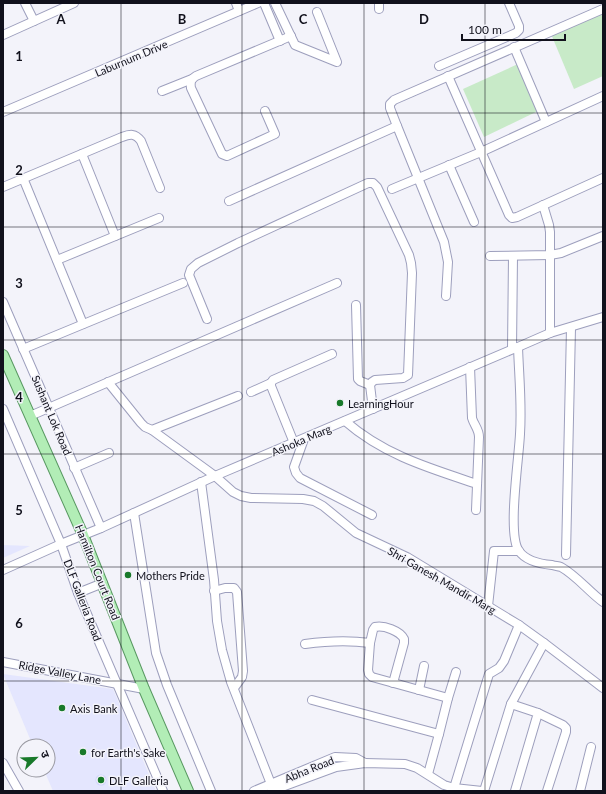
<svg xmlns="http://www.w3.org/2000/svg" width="606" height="794" font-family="Lato,'Noto Sans Devanagari',sans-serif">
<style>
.built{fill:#e4e6fe}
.green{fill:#c8eac8}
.water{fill:#ced1fe}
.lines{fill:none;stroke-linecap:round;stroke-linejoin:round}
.minor-casing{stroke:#9d9fbd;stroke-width:10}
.major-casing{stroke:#589861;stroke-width:12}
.minor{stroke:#fff;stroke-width:8}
.major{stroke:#b2edb6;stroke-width:10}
.grid{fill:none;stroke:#11111c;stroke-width:1;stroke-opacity:0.55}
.poi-dot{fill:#18792a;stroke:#f3f3fa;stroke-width:1.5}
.labels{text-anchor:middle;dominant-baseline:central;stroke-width:3;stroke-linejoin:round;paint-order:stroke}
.street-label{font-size:11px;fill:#11111c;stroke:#f3f3fa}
.poi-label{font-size:11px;fill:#11111c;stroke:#f3f3fa;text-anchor:start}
.grid-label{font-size:13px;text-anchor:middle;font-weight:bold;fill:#11111c;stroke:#f3f3fa;stroke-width:3;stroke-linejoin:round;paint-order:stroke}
</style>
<rect width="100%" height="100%" fill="#f3f3fa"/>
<g class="built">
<path d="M 3,545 L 30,546 L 3,558 Z"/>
<path d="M 3,674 L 113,689 L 156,791 L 53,791 L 44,770 L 48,770 L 48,746 L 33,746 Z"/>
</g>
<g class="green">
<path d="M 603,11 L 603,76 L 574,89 L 551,34 Z"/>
<path d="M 518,64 L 538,111 L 484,137 L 463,89 Z"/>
</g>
<circle class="water" cx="101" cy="780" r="5.5"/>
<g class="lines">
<defs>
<g id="minor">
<path d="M 25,3 L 34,21"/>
<path d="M 236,3 L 239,11"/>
<path d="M 264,3 L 280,41"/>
<path d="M 275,3 L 295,45 L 337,62 L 317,12"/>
<path d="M 379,9 L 379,3"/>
<path d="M 3,35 L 74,3"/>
<path d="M 514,47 L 546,122"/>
<path d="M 439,66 L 516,33 L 519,30 L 519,26 L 509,3"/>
<path d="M 448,76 L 509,215 L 512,218 L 517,217 L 603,178"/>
<path d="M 162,91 L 192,79"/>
<path d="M 265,111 L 275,134 L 227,156 L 222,154 L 191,88 C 190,82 191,79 196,76 L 291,36"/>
<path d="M 3,112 L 258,3"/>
<path d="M 397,126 L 390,108 L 390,104 L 394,100 L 603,9"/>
<path d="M 82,154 L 115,236"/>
<path d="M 449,165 L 474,222"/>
<path d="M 23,178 L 83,324"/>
<path d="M 3,187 L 122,137 C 130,134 135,133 141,141 L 160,188"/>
<path d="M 392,189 L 481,152 L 603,96"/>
<path d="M 229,201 L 397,126 L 444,242 L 448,262 L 446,296"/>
<path d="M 543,205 L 549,225 L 550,232 L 550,333"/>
<path d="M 490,256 L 550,255 L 561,253 L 603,236"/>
<path d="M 57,260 L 159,218"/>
<path d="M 3,302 L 101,528"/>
<path d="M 356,305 L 358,379 L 360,381 L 370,385"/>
<path d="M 207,319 L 189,275 L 191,269 L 198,263 L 238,243 L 368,183 L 373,183 L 377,187 L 409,255 L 411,263 L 412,273 L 408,375 L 403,378 L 375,380 L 372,382 L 370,385 L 373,409"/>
<path d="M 518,347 C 519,376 522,405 520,434 C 519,458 507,535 519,551 C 526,561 541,564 552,565 C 555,566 558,566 561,567 C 577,576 588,591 603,602"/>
<path d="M 23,349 L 183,283"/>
<path d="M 512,349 L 513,256"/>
<path d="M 470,367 L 472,418 C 474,425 479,429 479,437 L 476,510"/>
<path d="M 108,382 L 141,423 L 145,427 L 152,430 L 238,396"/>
<path d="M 251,392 L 271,383"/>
<path d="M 3,409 L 61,544 L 78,593 L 163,791"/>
<path d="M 30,416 L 337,283"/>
<path d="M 345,421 C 384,455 429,468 477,484"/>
<path d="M 152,430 L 215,476 L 233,492 L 241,496 L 251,498 L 303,499 L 314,501 L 323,506 L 356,533 L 407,557 L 519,625 L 544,643 L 511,704 L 484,791"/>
<path d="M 304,439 L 294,467 L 296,473 L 300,478 L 372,515"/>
<path d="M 294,443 L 271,386 L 271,383 L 273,380 L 332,354"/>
<path d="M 74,468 L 109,453"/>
<path d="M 201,482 L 214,580 L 217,621 L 222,650 L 231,682 L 271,784"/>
<path d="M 134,513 L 156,653 L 167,685 L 211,791"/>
<path d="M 566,555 L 571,328"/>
<path d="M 3,570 L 61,544 L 101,528 L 215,476 L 518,347 L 550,333 L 603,317"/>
<path d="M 214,591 L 225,588 L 234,588 L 237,592 L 243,671 L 242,677 L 234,688"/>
<path d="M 78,593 L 103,583"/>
<path d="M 488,606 L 494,551 L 519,551"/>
<path d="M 370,643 L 368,670 L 369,674 L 372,677 L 448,698 L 439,734"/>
<path d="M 544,643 L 603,688"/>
<path d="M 305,644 C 327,641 348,640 370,643 L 373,630 L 375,627 C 384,625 400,631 404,639 L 404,643 L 393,683"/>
<path d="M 3,662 L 144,689"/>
<path d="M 419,690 L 424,666"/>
<path d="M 448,698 L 456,672"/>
<path d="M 312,700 L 439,734 L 428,774"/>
<path d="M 511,704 L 538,713 L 515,791"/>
<path d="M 538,713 L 563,725 L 566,728 L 566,732 L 547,791"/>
<path d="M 3,763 L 19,791"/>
<path d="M 454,788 L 489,674 L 499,668 L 504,661 L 519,625"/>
<path d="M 254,791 L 335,757 L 356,758 L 365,763"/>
<path d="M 271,791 L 336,767 L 365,763 L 405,764 L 417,768 L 444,785 L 454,788 L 482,791"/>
<path d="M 580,791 L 591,747"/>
</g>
<path id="major" d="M 3,355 L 83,535 L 144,689 L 188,791"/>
</defs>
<use href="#minor" class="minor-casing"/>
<use href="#major" class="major-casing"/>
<use href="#minor" class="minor"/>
<use href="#major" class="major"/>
</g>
<path class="grid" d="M 121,3 L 121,791M 242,3 L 242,791M 364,3 L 364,791M 485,3 L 485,791M 3,113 L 603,113M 3,227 L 603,227M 3,340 L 603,340M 3,454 L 603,454M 3,567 L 603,567M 3,681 L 603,681"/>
<g class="poi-dot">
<circle cx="340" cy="403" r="4"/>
<circle cx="128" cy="575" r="4"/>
<circle cx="62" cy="708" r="4"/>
<circle cx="83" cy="752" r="4"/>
<circle cx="101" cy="780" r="4"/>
</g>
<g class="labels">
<g class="street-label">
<text transform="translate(131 58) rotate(-23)">Laburnum Drive</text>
<text transform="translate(52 415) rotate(67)">Sushant Lok Road</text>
<text transform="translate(301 440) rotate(-23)">Ashoka Marg</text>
<text transform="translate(98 572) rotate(68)">Hamilton Court Road</text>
<text transform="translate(442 580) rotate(30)">Shri Ganesh Mandir Marg</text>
<text transform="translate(83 600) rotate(69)">DLF Galleria Road</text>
<text transform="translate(60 672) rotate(11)">Ridge Valley Lane</text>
<text transform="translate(309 769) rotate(-22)">Abha Road</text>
</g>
<g class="poi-label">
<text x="348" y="403">LearningHour</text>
<text x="136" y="575">Mothers Pride</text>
<text x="70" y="708">Axis Bank</text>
<text x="91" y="752">for Earth's Sake</text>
<text x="109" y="780">DLF Galleria</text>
</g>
</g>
<g class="grid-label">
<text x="61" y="24">A</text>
<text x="182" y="24">B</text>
<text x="303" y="24">C</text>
<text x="424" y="24">D</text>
<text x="19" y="61">1</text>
<text x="19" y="175">2</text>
<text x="19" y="288">3</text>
<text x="19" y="402">4</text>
<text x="19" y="515">5</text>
<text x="19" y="628">6</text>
</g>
<rect width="606" height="794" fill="none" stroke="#11111c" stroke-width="8"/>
<g transform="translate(36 758) rotate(67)"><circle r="19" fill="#f3f3fa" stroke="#9999a1"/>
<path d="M0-3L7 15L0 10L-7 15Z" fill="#18792a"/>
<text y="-6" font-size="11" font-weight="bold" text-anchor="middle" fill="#11111c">उ</text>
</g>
<path d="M462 34v6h103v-6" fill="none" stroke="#11111c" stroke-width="2"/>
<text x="468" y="34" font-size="12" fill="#11111c" stroke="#f3f3fa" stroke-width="3" paint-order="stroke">100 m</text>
</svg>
